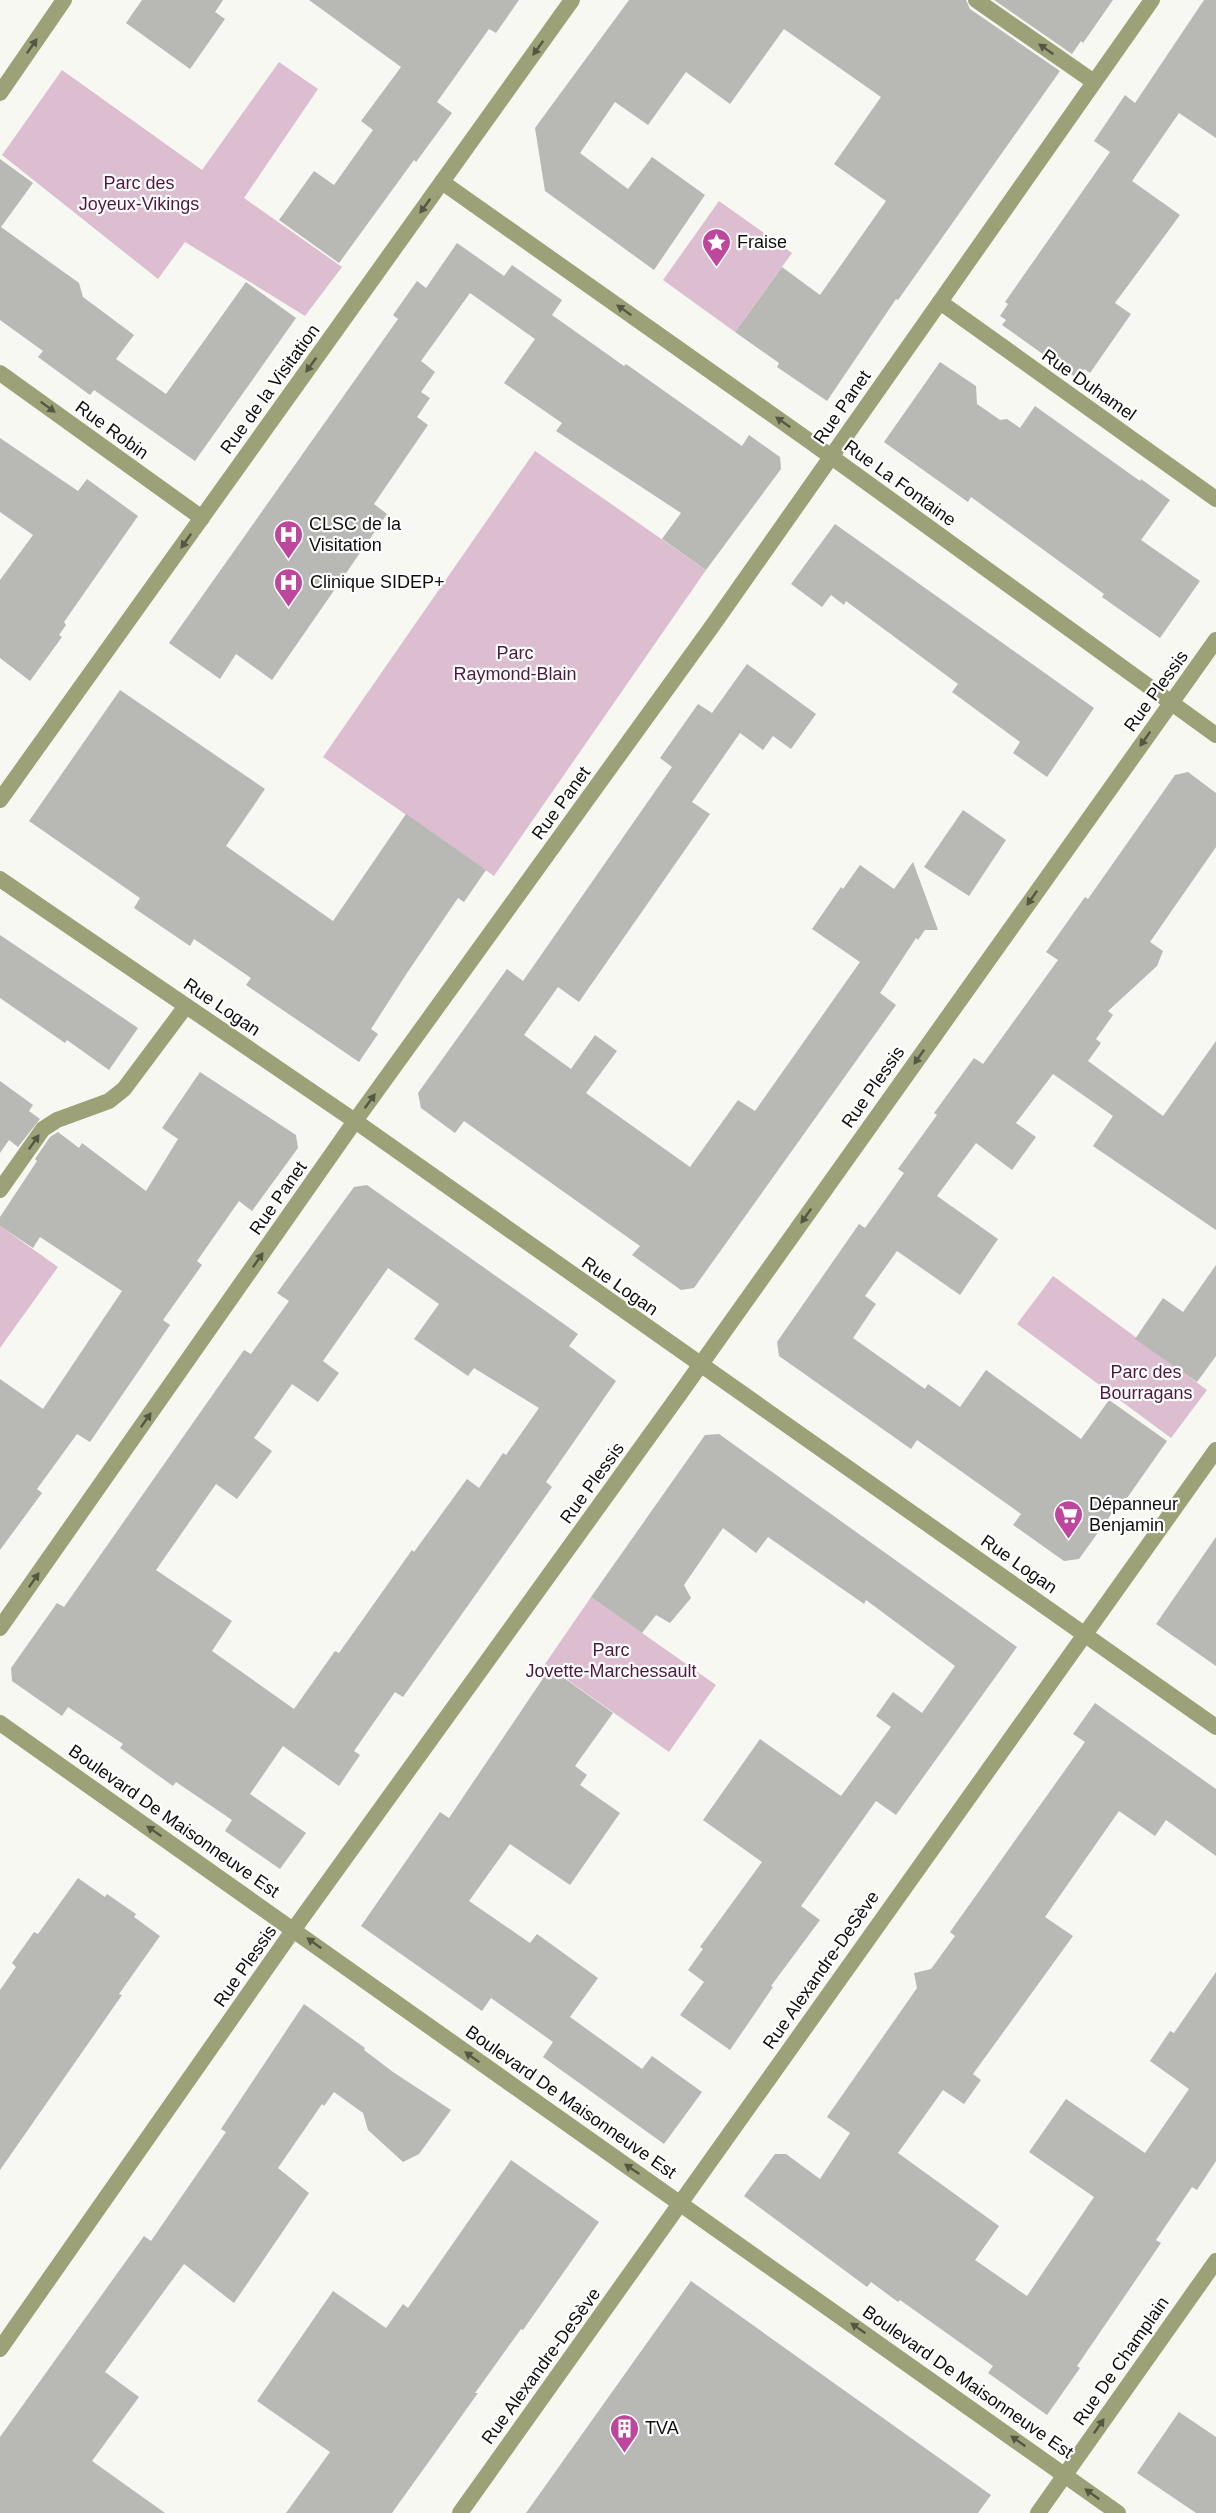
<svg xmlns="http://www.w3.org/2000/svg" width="1216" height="2513" font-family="Helvetica,sans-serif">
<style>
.green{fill:#dcbed0}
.building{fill:#b8b8b4;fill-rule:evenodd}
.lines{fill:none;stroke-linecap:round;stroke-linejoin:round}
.minor{stroke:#9ca178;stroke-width:16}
.tertiary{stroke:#9ca178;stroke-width:16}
.oneway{fill:#545842}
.labels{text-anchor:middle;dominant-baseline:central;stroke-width:4.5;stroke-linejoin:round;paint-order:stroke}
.park-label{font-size:18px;fill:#501840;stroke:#fff}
.poi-label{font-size:18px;fill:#0d0e0c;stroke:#fff;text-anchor:start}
.street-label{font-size:18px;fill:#0d0e0c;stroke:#fff}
</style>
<rect width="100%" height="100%" fill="#f7f8f2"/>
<g class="green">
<path d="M 279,62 L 318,89 L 244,198 L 342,267 L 305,316 L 185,242 L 158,279 L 2,155 L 62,70 L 202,170 Z"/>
<path d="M 719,201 L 792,253 L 735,332 L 663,280 Z"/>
<path d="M 535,451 L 706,570 L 494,876 L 323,757 Z"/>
<path d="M 0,1226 L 58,1267 L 0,1348 Z"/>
<path d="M 1053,1276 L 1207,1390 L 1171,1438 L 1017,1324 Z"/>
<path d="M 591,1597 L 716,1685 L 669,1752 L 545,1664 Z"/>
</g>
<g class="building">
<path d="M 142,0 L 223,0 L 215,12 L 225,19 L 190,69 L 126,23 Z"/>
<path d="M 309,0 L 519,0 L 496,33 L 489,29 L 437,102 L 452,113 L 416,162 L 414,160 L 339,263 L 279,220 L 314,171 L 334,185 L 373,130 L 361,121 L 401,67 Z"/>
<path d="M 629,0 L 966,0 L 970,9 L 1060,71 L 898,300 L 896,299 L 827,401 L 777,367 L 779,363 L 735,332 L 782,267 L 820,295 L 886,201 L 834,164 L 881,97 L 784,29 L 730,104 L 686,72 L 648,125 L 615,102 L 580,153 L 628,189 L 652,157 L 705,195 L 654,270 L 545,191 L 535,128 Z"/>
<path d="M 994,0 L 1113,0 L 1083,43 L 1081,41 L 1072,54 Z"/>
<path d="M 1204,0 L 1216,0 L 1216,138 L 1179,113 L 1132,181 L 1180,215 L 1115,303 L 1131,314 L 1090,373 L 1084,369 L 1078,379 L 1002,325 L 1006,320 L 1000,316 L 1008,304 L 1005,302 L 1110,152 L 1094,141 L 1125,95 L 1135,103 Z"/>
<path d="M 0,159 L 33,183 L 1,227 L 79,283 L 83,297 L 134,335 L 116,359 L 166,394 L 246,282 L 296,318 L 195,461 L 94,390 L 90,395 L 38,357 L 43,351 L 0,320 Z"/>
<path d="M 457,243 L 504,276 L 512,265 L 562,300 L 552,315 L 624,366 L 626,364 L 742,446 L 749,435 L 780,457 L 781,469 L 706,570 L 662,539 L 681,513 L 556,431 L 562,423 L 504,383 L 535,339 L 470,293 L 421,361 L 435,372 L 421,392 L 430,398 L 417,417 L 428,425 L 374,504 L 387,514 L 272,680 L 236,654 L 220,679 L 169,643 L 398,319 L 393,315 L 417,281 L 426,288 Z"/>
<path d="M 940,362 L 976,386 L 977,404 L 1000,420 L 1007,419 L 1020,428 L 1035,406 L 1140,481 L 1141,479 L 1170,500 L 1141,540 L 1200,581 L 1160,638 L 1102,597 L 1104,594 L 971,497 L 968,502 L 884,442 Z"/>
<path d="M 0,438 L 78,491 L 87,479 L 138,516 L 64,622 L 66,625 L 59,635 L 62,637 L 30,681 L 0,658 L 0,580 L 33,535 L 0,512 Z"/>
<path d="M 835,524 L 1094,708 L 1047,777 L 1013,753 L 1020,742 L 952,692 L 958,684 L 846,601 L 844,605 L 831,595 L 822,607 L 791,584 Z"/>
<path d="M 747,664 L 816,714 L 791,749 L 773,736 L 763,750 L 740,733 L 692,802 L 710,814 L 579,1002 L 558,987 L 524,1035 L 571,1069 L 595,1035 L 617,1051 L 586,1093 L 690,1167 L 738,1100 L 755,1111 L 860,962 L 812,929 L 841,887 L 843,889 L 860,865 L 894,889 L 913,862 L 938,930 L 925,930 L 918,940 L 916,938 L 880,993 L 896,1005 L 694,1288 L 681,1290 L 632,1255 L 640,1246 L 464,1121 L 455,1133 L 421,1108 L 418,1093 L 507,969 L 523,981 L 672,767 L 660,758 L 698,704 L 712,713 Z"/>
<path d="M 120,690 L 265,789 L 226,846 L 333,921 L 406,814 L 486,870 L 464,902 L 458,898 L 407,973 L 371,1029 L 378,1034 L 359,1062 L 246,985 L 251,978 L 194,939 L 190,946 L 134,908 L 140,898 L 29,821 Z"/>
<path d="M 1188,772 L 1216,793 L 1216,847 L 1150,942 L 1163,951 L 1157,966 L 1108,1011 L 1113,1015 L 1096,1039 L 1101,1043 L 1088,1061 L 1163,1116 L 1216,1041 L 1216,1230 L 1093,1146 L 1113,1116 L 1053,1074 L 1016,1123 L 1036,1137 L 1012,1170 L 976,1143 L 937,1196 L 998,1239 L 960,1295 L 897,1251 L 865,1296 L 876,1304 L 853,1338 L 925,1389 L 928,1384 L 960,1407 L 986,1370 L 1081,1439 L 1109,1400 L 1167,1441 L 1118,1511 L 1115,1509 L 1079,1559 L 1064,1561 L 1013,1525 L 1021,1514 L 917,1440 L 911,1449 L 779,1356 L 777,1342 L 859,1224 L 865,1228 L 885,1200 L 904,1173 L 898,1169 L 937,1115 L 934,1113 L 974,1058 L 983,1064 L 1058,960 L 1046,952 L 1085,897 L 1088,899 L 1175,775 Z"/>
<path d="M 963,810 L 1006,840 L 969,896 L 924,867 Z"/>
<path d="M 0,935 L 138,1028 L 109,1070 L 67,1040 L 65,1043 L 0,998 Z"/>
<path d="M 200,1072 L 296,1135 L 298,1148 L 252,1211 L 239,1201 L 197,1261 L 202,1265 L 163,1320 L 170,1325 L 90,1442 L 77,1434 L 37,1489 L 42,1493 L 0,1550 L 0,1379 L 43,1409 L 122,1291 L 40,1237 L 33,1248 L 0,1226 L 0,1217 L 37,1161 L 35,1159 L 50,1137 L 58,1132 L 79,1148 L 82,1143 L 146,1191 L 178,1139 L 162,1128 Z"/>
<path d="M 0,1081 L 33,1105 L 29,1111 L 40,1119 L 18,1147 L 9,1140 L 0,1153 Z"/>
<path d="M 367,1185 L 578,1334 L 569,1346 L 616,1381 L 546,1482 L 552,1487 L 403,1697 L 395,1692 L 354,1751 L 360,1755 L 339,1786 L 283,1746 L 250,1794 L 306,1833 L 280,1869 L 225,1831 L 232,1820 L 176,1782 L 173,1786 L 145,1766 L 120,1748 L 123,1744 L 68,1707 L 62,1716 L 12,1681 L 11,1668 L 57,1603 L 64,1607 L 244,1350 L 251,1354 L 289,1301 L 277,1293 L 354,1187 ZM 388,1268 L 439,1304 L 414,1339 L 468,1376 L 474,1368 L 539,1408 L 506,1455 L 503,1453 L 479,1488 L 467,1479 L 414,1552 L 412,1550 L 339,1653 L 335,1651 L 294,1709 L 212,1651 L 232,1621 L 156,1570 L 216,1484 L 237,1499 L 272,1451 L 254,1438 L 292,1384 L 318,1402 L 339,1373 L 323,1361 Z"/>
<path d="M 1216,1265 L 1216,1356 L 1197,1382 L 1135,1339 L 1163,1298 L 1183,1312 Z"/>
<path d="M 719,1434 L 1017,1647 L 896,1815 L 876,1801 L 801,1906 L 820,1920 L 771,1986 L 773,1987 L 730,2050 L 680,2015 L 704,1982 L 688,1970 L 703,1949 L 700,1947 L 762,1862 L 703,1820 L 760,1739 L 841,1796 L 891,1727 L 876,1716 L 893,1692 L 922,1713 L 955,1666 L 866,1600 L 864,1604 L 768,1537 L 756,1553 L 723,1528 L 684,1585 L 691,1598 L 670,1623 L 656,1615 L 642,1633 L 591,1597 L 705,1435 Z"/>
<path d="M 1216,1537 L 1216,1666 L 1156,1624 Z"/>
<path d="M 550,1668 L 613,1713 L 575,1766 L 587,1775 L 580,1785 L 620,1813 L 570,1885 L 510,1844 L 469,1901 L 530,1943 L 537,1934 L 598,1978 L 570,2017 L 642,2069 L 652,2056 L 702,2092 L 664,2144 L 543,2057 L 553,2042 L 491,1998 L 482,2011 L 361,1926 L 440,1812 L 449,1818 Z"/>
<path d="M 1095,1703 L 1216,1789 L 1216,1856 L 1166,1820 L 1155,1836 L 1119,1811 L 1045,1917 L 1073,1936 L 973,2074 L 981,2080 L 964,2104 L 943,2090 L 898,2153 L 999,2226 L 975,2260 L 1027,2296 L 1094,2197 L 1029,2152 L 1066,2099 L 1145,2153 L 1189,2089 L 1150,2061 L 1170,2031 L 1174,2033 L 1216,1972 L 1216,2161 L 1197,2190 L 1192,2187 L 1156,2240 L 1161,2243 L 1077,2366 L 1080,2368 L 1047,2415 L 988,2373 L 993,2366 L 900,2300 L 898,2302 L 871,2282 L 867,2287 L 744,2196 L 775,2154 L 786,2154 L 820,2179 L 850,2133 L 827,2117 L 917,1988 L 914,1973 L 931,1969 L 955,1936 L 950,1932 L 1085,1742 L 1073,1734 Z"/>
<path d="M 78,1878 L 105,1897 L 107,1894 L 136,1914 L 134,1917 L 160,1936 L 119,1994 L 122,1995 L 0,2170 L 0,1990 L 16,1967 L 12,1963 L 34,1932 L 38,1934 Z"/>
<path d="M 304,2004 L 365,2048 L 364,2050 L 393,2072 L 451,2110 L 419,2154 L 403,2162 L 368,2130 L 363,2113 L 334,2092 L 324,2106 L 322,2104 L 278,2168 L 309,2193 L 234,2303 L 184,2264 L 105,2372 L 139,2397 L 92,2461 L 165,2513 L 0,2513 L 0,2437 L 144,2236 L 151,2241 L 226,2132 L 221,2129 Z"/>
<path d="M 511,2160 L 599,2222 L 523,2330 L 521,2329 L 475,2393 L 478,2393 L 392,2513 L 286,2513 L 330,2452 L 257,2401 L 333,2291 L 386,2328 L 403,2304 L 408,2308 Z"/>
<path d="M 691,2281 L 991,2495 L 978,2513 L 526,2513 Z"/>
<path d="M 1179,2412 L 1216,2437 L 1216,2513 L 1196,2513 L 1137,2473 Z"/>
</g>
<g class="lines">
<g class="minor">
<path d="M 976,0 L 1094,82"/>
<path d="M 0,93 L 64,0"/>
<path d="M 442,182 L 808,440 L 1216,735"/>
<path d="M 940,302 L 1216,499"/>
<path d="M 0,373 L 202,518"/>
<path d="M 0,800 L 572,0"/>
<path d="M 0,879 L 355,1121 L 1216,1727"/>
<path d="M 0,1190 L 43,1129 L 57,1120 L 109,1101 L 124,1089 L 186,1006"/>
<path d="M 0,1628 L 355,1121 L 713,625 L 1152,0"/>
<path d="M 0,2349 L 294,1929 L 679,1395 L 1216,640"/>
<path d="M 460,2513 L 1216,1450"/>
<path d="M 1038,2513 L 1216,2261"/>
</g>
<path class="tertiary" d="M 0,1723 L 1118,2513"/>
</g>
<defs><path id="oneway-solid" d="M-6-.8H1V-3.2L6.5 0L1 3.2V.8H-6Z" transform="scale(1.5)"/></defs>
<g class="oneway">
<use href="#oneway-solid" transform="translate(32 46) rotate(-55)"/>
<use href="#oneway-solid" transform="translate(538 48) rotate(126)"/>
<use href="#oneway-solid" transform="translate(1046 49) rotate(-145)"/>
<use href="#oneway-solid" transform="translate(425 206) rotate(126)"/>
<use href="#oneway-solid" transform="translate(624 310) rotate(-145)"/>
<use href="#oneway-solid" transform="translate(311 365) rotate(126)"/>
<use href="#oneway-solid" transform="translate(48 407) rotate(36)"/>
<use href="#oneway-solid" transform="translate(783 422) rotate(-145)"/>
<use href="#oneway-solid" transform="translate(186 541) rotate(125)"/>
<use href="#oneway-solid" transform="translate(1145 739) rotate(125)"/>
<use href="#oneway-solid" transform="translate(1032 898) rotate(125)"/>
<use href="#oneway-solid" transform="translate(919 1057) rotate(125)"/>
<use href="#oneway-solid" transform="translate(370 1101) rotate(-54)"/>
<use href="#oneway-solid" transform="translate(34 1142) rotate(-55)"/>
<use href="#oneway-solid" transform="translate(806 1216) rotate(125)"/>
<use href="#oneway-solid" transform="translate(258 1260) rotate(-55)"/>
<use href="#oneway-solid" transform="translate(146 1420) rotate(-55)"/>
<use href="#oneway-solid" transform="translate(34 1580) rotate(-55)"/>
<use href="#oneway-solid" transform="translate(154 1831) rotate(-145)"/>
<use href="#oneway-solid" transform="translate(314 1943) rotate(-144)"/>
<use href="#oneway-solid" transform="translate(472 2057) rotate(-144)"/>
<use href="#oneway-solid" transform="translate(632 2169) rotate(-146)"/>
<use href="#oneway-solid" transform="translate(858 2328) rotate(-145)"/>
<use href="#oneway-solid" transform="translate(1099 2426) rotate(-55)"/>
<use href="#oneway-solid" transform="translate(1018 2441) rotate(-145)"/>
<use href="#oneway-solid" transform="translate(1092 2494) rotate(-144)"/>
</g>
<defs>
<symbol id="sight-pin" viewBox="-11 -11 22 30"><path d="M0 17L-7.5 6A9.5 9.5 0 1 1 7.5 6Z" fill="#be469c" stroke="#fff"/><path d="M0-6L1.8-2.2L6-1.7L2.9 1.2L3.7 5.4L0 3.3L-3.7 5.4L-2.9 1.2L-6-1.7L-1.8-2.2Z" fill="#fff"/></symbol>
<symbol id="hospital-pin" viewBox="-11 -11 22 30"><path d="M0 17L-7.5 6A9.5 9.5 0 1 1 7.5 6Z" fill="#be469c" stroke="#fff"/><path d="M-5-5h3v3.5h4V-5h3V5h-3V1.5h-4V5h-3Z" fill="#fff"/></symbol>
<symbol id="supermarket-pin" viewBox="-11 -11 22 30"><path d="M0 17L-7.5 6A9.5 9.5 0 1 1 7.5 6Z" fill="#be469c" stroke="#fff"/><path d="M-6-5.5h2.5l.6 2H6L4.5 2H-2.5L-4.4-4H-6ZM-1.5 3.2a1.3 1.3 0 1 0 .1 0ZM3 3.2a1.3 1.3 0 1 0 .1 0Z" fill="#fff"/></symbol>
<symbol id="building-pin" viewBox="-11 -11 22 30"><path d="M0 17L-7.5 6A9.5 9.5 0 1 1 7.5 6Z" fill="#be469c" stroke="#fff"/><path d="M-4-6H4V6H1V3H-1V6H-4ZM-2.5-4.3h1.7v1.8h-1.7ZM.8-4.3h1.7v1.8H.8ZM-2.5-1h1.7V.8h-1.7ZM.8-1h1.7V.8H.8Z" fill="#fff"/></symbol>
</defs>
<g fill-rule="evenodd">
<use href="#sight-pin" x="700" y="226" width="33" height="45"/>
<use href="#hospital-pin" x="272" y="518" width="33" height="45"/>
<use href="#hospital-pin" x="272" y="566" width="33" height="45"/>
<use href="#supermarket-pin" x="1052" y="1498" width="33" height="45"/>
<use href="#building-pin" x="608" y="2412" width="33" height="45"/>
</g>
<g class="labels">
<g class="park-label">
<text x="139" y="183">Parc des<tspan x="139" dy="21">Joyeux-Vikings</tspan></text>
<text x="515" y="653">Parc<tspan x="515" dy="21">Raymond-Blain</tspan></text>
<text x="1146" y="1372">Parc des<tspan x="1146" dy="21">Bourragans</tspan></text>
<text x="611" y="1650">Parc<tspan x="611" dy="21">Jovette-Marchessault</tspan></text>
</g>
<g class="poi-label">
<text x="737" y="242">Fraise</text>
<text x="309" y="524">CLSC de la<tspan x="309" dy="21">Visitation</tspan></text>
<text x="310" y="582">Clinique SIDEP+</text>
<text x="1089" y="1504">Dépanneur<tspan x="1089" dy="21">Benjamin</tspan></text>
<text x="645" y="2428">TVA</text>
</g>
<g class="street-label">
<text transform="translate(1089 385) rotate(35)">Rue Duhamel</text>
<text transform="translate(270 389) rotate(-54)">Rue de la Visitation</text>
<text transform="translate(842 407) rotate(-55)">Rue Panet</text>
<text transform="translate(112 430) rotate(36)">Rue Robin</text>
<text transform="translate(900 483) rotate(36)">Rue La Fontaine</text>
<text transform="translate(1156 691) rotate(-54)">Rue Plessis</text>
<text transform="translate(561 803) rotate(-54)">Rue Panet</text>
<text transform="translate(222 1007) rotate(34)">Rue Logan</text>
<text transform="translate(873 1087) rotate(-55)">Rue Plessis</text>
<text transform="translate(278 1198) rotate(-55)">Rue Panet</text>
<text transform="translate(620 1286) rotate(35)">Rue Logan</text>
<text transform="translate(592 1483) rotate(-54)">Rue Plessis</text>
<text transform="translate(1019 1564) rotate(35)">Rue Logan</text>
<text transform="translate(174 1821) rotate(35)">Boulevard De Maisonneuve Est</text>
<text transform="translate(245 1966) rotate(-55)">Rue Plessis</text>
<text transform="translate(821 1970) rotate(-55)">Rue Alexandre-DeSève</text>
<text transform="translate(571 2102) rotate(35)">Boulevard De Maisonneuve Est</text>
<text transform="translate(1121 2361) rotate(-55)">Rue De Champlain</text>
<text transform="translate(541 2366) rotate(-54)">Rue Alexandre-DeSève</text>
<text transform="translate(968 2382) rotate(35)">Boulevard De Maisonneuve Est</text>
</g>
</g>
</svg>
